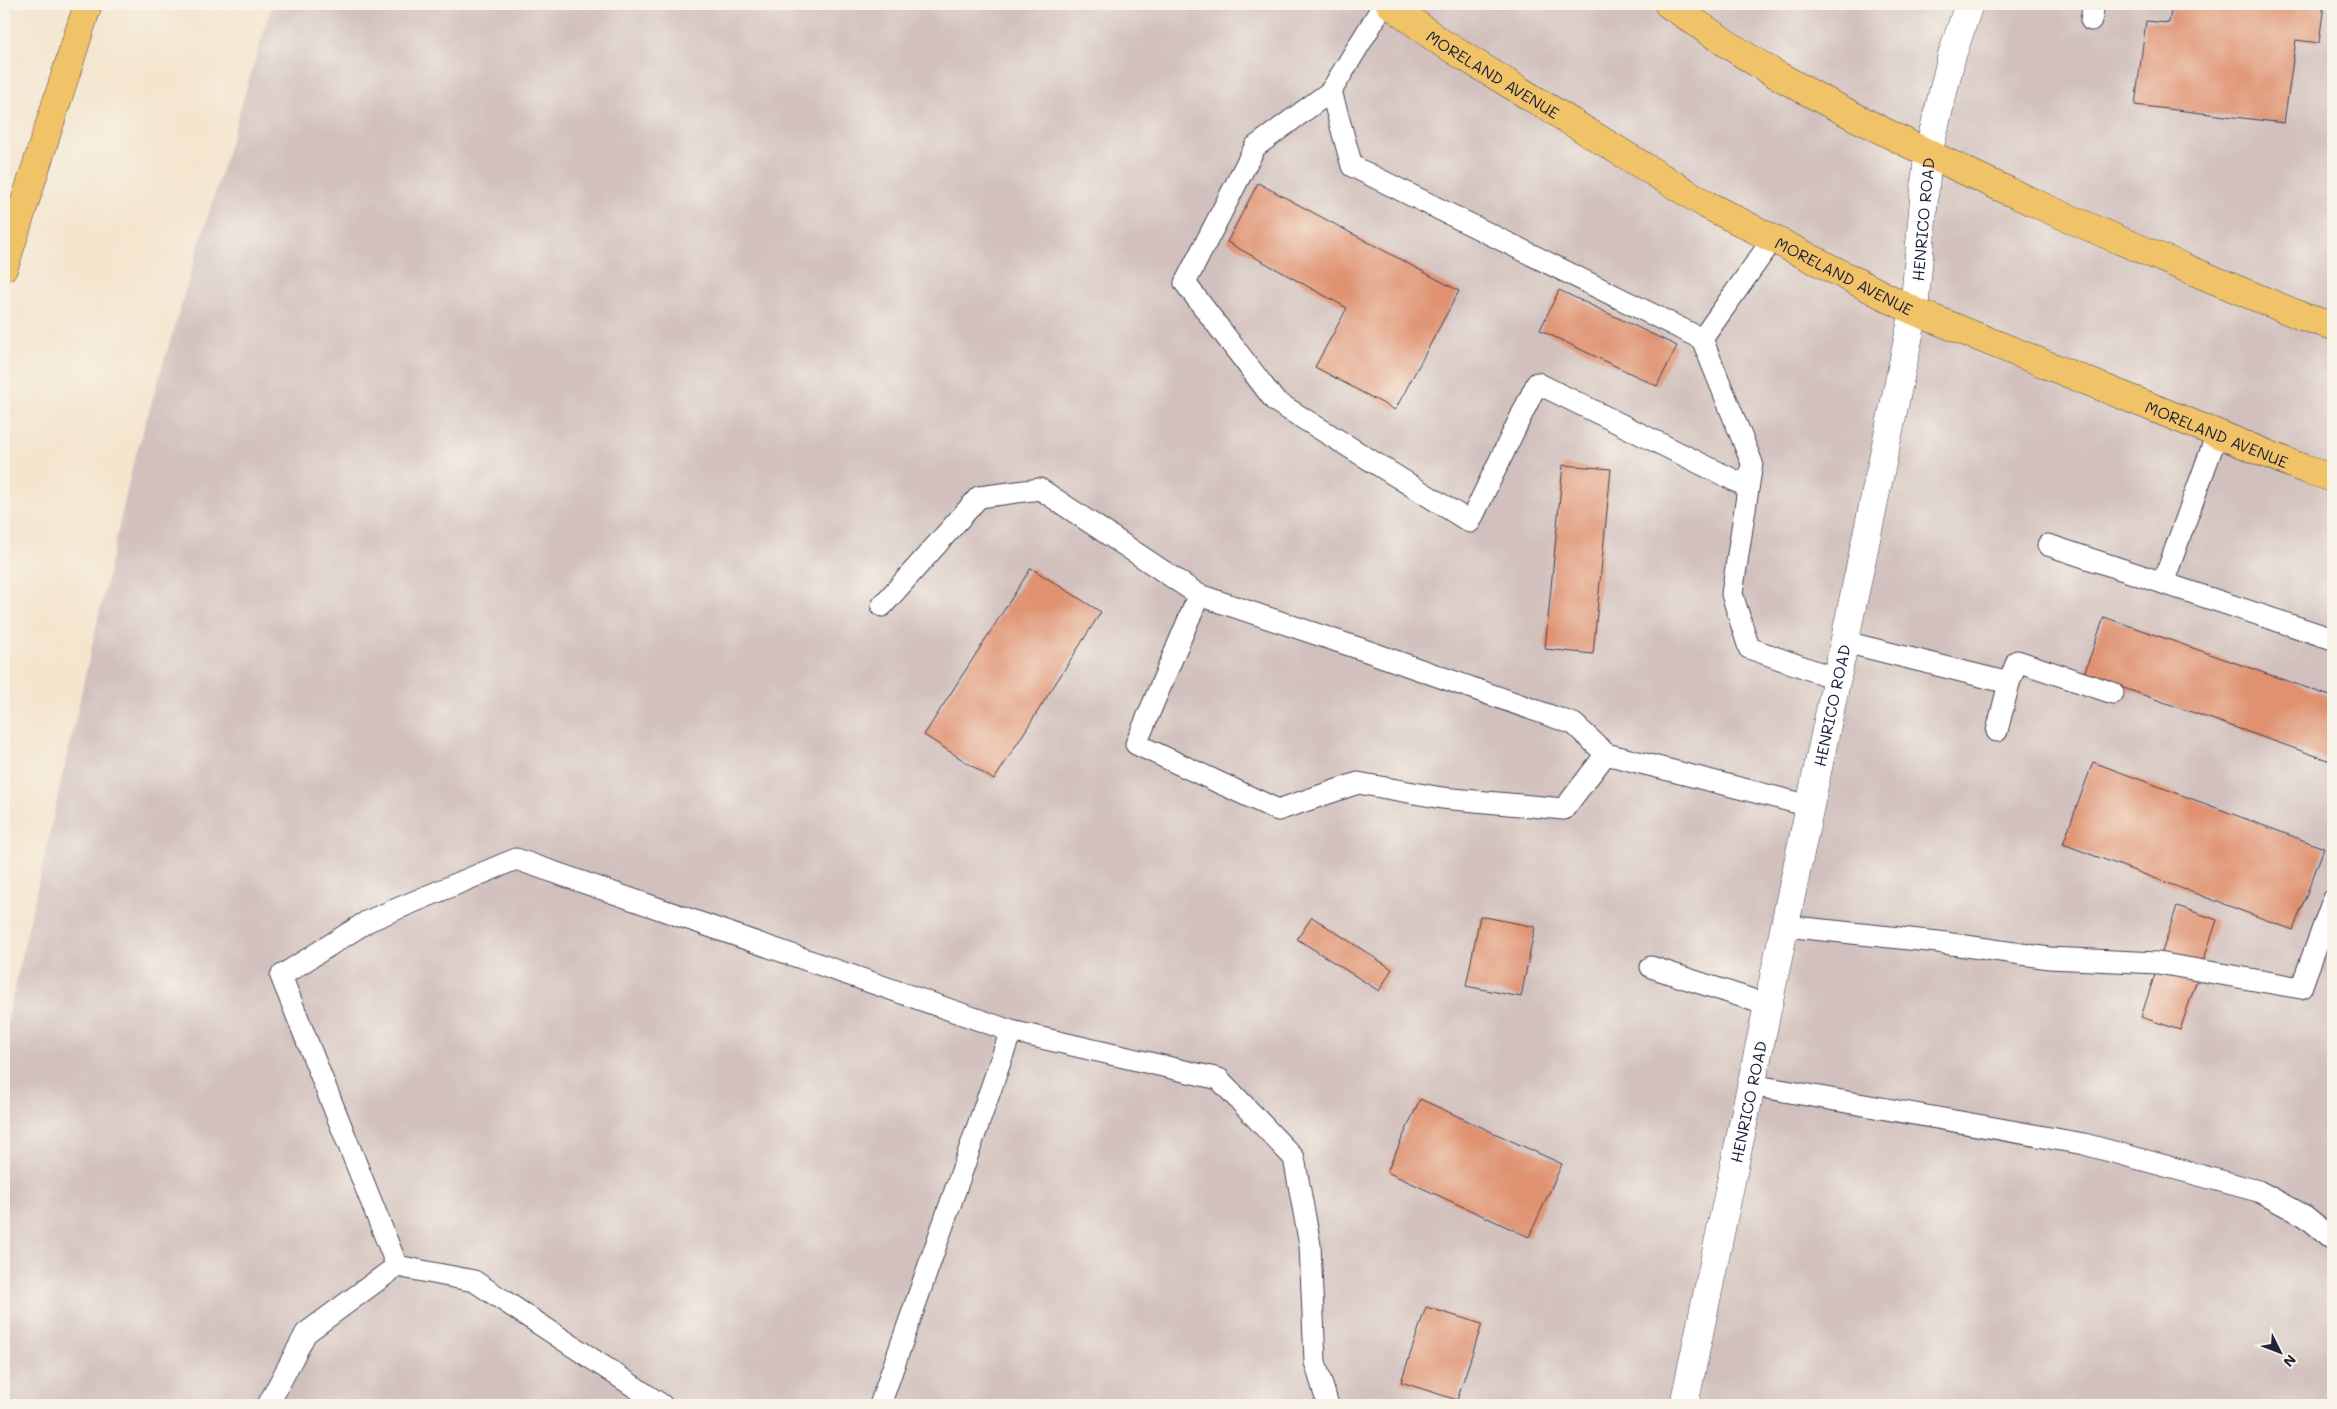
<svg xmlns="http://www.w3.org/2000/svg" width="2337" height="1409" font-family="Mali,sans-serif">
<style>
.industrial{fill:#d1c0bd}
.building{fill:#df9170}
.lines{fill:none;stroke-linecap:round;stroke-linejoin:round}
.service-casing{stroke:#423f51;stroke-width:23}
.minor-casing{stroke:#423f51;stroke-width:29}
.tertiary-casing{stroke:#423f51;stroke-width:29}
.trunk-casing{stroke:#423f51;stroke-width:29}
.motorway-casing{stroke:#423f51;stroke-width:29}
.service{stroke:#fff;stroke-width:21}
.minor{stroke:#fff;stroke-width:28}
.tertiary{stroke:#fff;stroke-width:28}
.trunk{stroke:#f1c369;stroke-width:28}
.motorway{stroke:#f1c369;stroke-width:28}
.labels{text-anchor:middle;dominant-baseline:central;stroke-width:5;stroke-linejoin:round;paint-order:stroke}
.street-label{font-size:16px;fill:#22223b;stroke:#f7f3e8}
</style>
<rect width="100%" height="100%" fill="#f7f3e8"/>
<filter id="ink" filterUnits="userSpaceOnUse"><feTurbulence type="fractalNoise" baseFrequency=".02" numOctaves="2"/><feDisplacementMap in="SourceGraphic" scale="10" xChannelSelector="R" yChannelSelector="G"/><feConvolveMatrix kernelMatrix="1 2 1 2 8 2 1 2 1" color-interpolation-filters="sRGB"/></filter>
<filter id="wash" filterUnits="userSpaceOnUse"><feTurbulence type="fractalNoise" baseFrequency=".0096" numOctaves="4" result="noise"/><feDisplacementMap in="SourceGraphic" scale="20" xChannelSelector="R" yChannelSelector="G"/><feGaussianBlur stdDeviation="1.12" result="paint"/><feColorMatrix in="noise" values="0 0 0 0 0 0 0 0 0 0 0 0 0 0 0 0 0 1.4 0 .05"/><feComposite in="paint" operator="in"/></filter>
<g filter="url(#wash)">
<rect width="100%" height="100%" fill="#f4e5ce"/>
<path class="industrial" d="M 272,4 L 2333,4 L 2333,1405 L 4,1405 L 4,1035 L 133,464 Z"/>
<g id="blocks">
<g class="building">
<path d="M 2172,4 L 2324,4 L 2319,43 L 2296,40 L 2284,123 L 2135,105 L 2146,21 L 2169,23 Z"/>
<path d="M 1258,183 L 1459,291 L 1395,410 L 1315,367 L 1347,308 L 1227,242 Z"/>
<path d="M 1559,290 L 1677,346 L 1657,386 L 1540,330 Z"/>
<path d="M 1563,465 L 1611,469 L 1593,654 L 1545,649 Z"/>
<path d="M 1031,568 L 1101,612 L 994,780 L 924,735 Z"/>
<path d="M 2104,617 L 2333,697 L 2333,762 L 2084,674 Z"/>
<path d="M 2093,762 L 2324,848 L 2293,930 L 2063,844 Z"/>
<path d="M 2177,906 L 2217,920 L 2180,1030 L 2141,1017 Z"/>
<path d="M 1480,916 L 1535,927 L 1521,997 L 1466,986 Z"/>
<path d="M 1312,917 L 1392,969 L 1379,991 L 1297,939 Z"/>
<path d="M 1420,1099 L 1562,1164 L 1529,1237 L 1387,1172 Z"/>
<path d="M 1426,1307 L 1482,1324 L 1457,1400 L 1401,1382 Z"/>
</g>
</g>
</g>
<g filter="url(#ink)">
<use href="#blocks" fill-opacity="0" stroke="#423f51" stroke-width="1"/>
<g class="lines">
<defs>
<g id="service">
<path d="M 1384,4 L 1331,91 L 1352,166 L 1702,339 L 1752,463 L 1732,594 L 1749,648 L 1837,679"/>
<path d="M 2091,20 L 2094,4"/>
<path d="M 1331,91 L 1255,147 L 1185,283 L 1275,401 L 1470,522 L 1537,383 L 1748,487"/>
<path d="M 1702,339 L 1773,239"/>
<path d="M 2048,545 L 2333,639"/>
<path d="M 2163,583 L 2217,434"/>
<path d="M 1199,595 L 1136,744 L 1278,810 L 1358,783 L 1442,798 L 1564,809 L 1606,754"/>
<path d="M 882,606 L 979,497 L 1040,489 L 1199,595 L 1364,650 L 1574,724 L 1606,754 L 1810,806"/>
<path d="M 1845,642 L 2009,683 L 2017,661 L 2113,693"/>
<path d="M 1997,731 L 2009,683"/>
<path d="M 1785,926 L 1938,942 L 2049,958 L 2158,963 L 2301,988 L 2333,900"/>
<path d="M 1651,967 L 1768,1005"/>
<path d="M 1751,1085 L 2084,1144 L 2258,1191 L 2305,1216 L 2333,1239"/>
<path d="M 397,1266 L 281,976 L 368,921 L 516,859 L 1011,1031"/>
<path d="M 268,1405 L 306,1333 L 397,1266 L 474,1281 L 662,1405"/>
<path d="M 880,1405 L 1011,1031 L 1219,1079 L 1294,1158 L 1310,1245 L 1315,1362 L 1328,1405"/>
</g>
<path id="minor" d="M 1928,154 L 1952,55 L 1969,4"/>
<g id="tertiary">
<path id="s1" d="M 1684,1405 L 1914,311 L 1928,154"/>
</g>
<g id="trunk">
<path id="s2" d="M 1390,4 L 1439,41 L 1707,205 L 1914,311 L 2307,470 L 2333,478"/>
<path d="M 1668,4 C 1705,28 1741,55 1779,76 C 1947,170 2126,244 2304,317 L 2333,326"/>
</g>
<path id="motorway" d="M 4,267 L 88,4"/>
</defs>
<use href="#service" class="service-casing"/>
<use href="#minor" class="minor-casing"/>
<use href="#tertiary" class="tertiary-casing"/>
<use href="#trunk" class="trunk-casing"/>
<use href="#motorway" class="motorway-casing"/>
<use href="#service" class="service"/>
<use href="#minor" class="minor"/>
<use href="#tertiary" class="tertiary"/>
<use href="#trunk" class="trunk"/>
<use href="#motorway" class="motorway"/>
</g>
</g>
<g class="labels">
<g class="street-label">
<text stroke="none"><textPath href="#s2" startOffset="125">MORELAND AVENUE</textPath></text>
<text stroke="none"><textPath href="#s1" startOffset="1210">HENRICO ROAD</textPath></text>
<text stroke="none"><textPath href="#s2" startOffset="530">MORELAND AVENUE</textPath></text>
<text stroke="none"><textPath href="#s2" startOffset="935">MORELAND AVENUE</textPath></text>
<text stroke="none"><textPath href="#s1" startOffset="715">HENRICO ROAD</textPath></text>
<text stroke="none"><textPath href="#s1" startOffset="310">HENRICO ROAD</textPath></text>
</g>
</g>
<rect width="2337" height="1409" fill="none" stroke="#f7f3e8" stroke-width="20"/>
<g transform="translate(2280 1352) rotate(132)" stroke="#f7f3e8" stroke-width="4" paint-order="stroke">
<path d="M0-4L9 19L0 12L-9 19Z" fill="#22223b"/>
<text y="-8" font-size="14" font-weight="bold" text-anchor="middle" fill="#22223b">N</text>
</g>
</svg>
